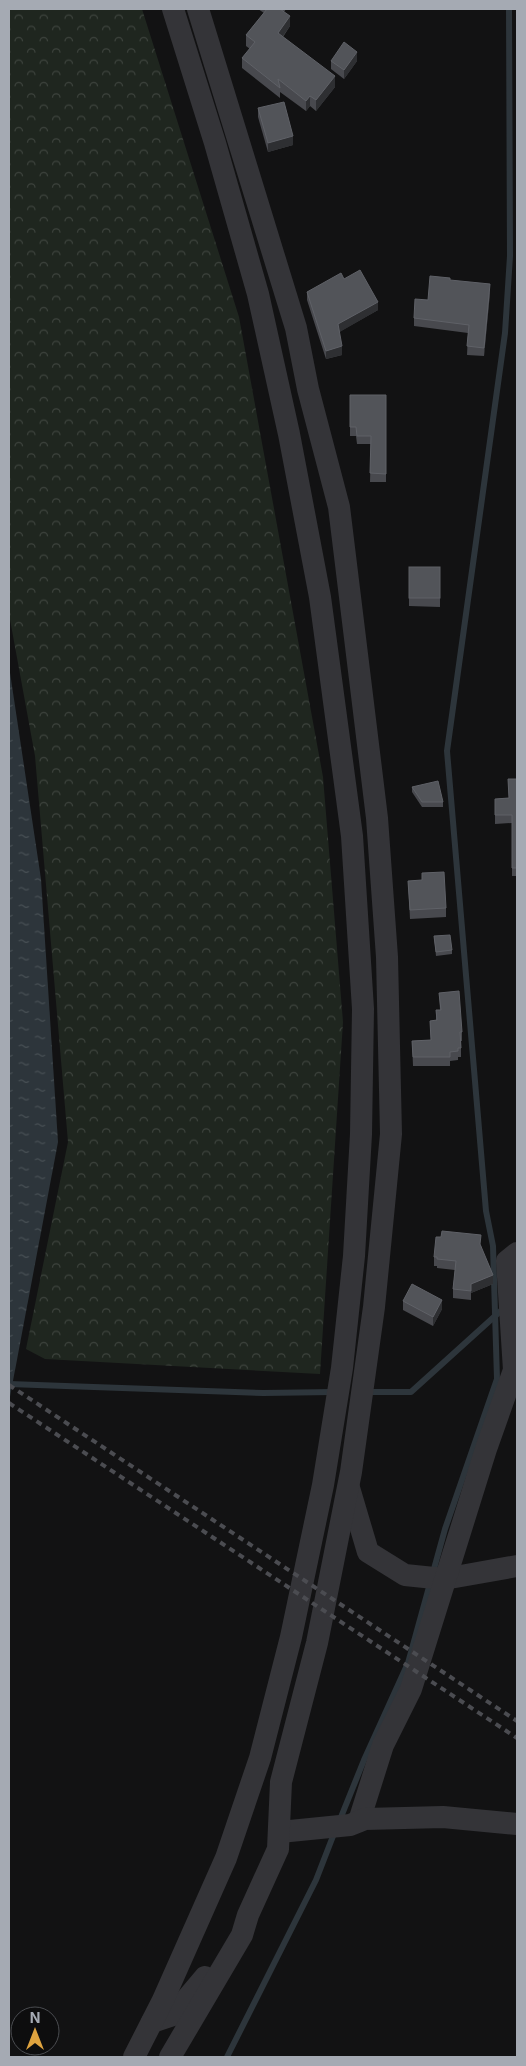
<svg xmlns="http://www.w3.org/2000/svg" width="526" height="2066" font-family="Inter,sans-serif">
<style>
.park{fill:url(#park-crowns)}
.water{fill:url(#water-ripples)}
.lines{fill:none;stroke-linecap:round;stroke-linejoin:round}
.stream{stroke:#2d353b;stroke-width:6}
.minor{stroke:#343438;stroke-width:22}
.rail{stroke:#4b4c51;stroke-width:4;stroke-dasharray:6 5;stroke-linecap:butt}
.wall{fill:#48494e}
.shaded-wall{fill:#2e2f32}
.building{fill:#525459;stroke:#5f6167}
</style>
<defs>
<pattern id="park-crowns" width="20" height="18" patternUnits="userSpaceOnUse" patternTransform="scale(1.25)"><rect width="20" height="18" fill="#1f261f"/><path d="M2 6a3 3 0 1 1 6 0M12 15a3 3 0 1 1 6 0" fill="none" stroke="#3d433d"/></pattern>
<pattern id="water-ripples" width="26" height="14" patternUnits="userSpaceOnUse" patternTransform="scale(1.25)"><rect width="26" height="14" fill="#2d353b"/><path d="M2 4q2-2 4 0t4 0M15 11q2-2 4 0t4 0" fill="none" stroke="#485055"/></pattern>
</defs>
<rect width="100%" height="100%" fill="#121213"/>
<path class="park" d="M 9,9 L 142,9 L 239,317 L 323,777 L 343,1022 L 320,1374 L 45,1359 L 26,1349 L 68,1142 L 35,756 L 9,614 Z"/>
<path class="water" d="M 9,666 L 41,879 L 58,1142 L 9,1402 Z"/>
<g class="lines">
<g class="stream">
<path d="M 9,1384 L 263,1393 L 333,1392"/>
<path d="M 365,1392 L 411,1392 L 505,1307"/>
<path d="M 339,1822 L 364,1760 L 408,1663 L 445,1529 L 497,1379 L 493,1246 L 486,1211 L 447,751 L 505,333 L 510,256 L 509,9"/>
<path d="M 227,2057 L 316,1880 L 335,1831"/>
</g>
<g class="minor">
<path d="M 349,1488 L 368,1552 L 405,1575 L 444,1579 L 517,1566"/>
<path d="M 359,1821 L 383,1745 L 411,1689 L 486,1449 L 514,1370 L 507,1261 L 517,1253"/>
<path d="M 280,1832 L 350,1825 L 365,1819 L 443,1817 L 517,1824"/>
<path d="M 152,2022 L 173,2015 L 205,1977"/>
<path d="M 134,2057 L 163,2000 L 226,1858 L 260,1758 L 291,1637 L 323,1485 L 342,1368 L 354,1256 L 361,1134 L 363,1009 L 352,836 L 320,597 L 289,434 L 258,294 L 215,143 L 173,9"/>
<path d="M 170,2057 L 242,1935 L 248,1915 L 278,1849 L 281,1782 L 317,1643 L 351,1472 L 374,1307 L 391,1134 L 387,957 L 377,818 L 339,507 L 308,389 L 296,328 L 198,9"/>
</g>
<g class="rail">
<path d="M 9,1385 L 517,1721"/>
<path d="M 9,1403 L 517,1738"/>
</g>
</g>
<g class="wall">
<path d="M 258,9 L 286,9 L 284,12 L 290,26 L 283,37 L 335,87 L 316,111 L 310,106 L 306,111 L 280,92 L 280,98 L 242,68 L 242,58 L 250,49 L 246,46 L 246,35 L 264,13 Z"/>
<path d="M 331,61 L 357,61 L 344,79 L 331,69 Z"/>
<path d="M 258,108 L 293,145 L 268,152 L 258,117 Z"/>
<path d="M 344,279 L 378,310 L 339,332 L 342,355 L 326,359 L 307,300 L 307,292 Z"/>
<path d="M 450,281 L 490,293 L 484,356 L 467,355 L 468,333 L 414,326 L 414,318 L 428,300 Z"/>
<path d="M 350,395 L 386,395 L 386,482 L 370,482 L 371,444 L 357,444 L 356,436 L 350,436 Z"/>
<path d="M 517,406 L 517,424 L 516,423 L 516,414 Z"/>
<path d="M 409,567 L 440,567 L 440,607 L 409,606 Z"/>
<path d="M 508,779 L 517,779 L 517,876 L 512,876 L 512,823 L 495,824 L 495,799 L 509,798 Z"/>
<path d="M 412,787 L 443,802 L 443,807 L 422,807 L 412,792 Z"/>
<path d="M 408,881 L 446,908 L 446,917 L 410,919 Z"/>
<path d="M 434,936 L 452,950 L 452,954 L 436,956 Z"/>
<path d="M 439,993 L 462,1032 L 462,1041 L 461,1041 L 461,1057 L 458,1057 L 458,1060 L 450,1061 L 450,1066 L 413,1066 L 412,1041 L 431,1040 L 430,1021 L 436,1020 L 436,1010 L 440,1010 Z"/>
<path d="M 481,1246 L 493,1284 L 471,1293 L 471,1300 L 453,1298 L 453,1289 L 455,1270 L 437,1268 L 437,1266 L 434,1266 L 434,1257 Z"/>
<path d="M 403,1301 L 442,1309 L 433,1326 L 403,1310 Z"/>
</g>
<g class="shaded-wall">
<path d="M 290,16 L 290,26 L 278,43 L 278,33 Z"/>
<path d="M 357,52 L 357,61 L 344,79 L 344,70 Z"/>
<path d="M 335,76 L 335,87 L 316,111 L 316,100 Z"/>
<path d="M 310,96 L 310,106 L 306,111 L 306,101 Z"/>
<path d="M 293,136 L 293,145 L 268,152 L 268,143 Z"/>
<path d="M 490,284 L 490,293 L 484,356 L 484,348 Z"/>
<path d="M 378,302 L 378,310 L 338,333 L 338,324 Z"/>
<path d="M 342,346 L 342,355 L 326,359 L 326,351 Z"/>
<path d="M 493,1275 L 493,1284 L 471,1293 L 471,1300 L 471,1284 Z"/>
<path d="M 442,1300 L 442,1309 L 433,1326 L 433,1317 Z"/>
</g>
<g class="building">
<path d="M 267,9 L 280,9 L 290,16 L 278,33 L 335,76 L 316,100 L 310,96 L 306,101 L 278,79 L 280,88 L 242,58 L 255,42 L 246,35 Z"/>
<path d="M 344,42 L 357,52 L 344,70 L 331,61 Z"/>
<path d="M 284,102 L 293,136 L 268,143 L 258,108 Z"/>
<path d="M 360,270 L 378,302 L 338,324 L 342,346 L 326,351 L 307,292 L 341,273 L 344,279 Z"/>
<path d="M 430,276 L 450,278 L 450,280 L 490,284 L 484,348 L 467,346 L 469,325 L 414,318 L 415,299 L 428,300 Z"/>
<path d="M 350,395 L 386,395 L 386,474 L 370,473 L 371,436 L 357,436 L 356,427 L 350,427 Z"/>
<rect x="409" y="567" width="31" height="31"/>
<path d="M 508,779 L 517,779 L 517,868 L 512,868 L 512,815 L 495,815 L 495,799 L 509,798 Z"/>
<path d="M 438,781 L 443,802 L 422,802 L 412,787 Z"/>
<path d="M 444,872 L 446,908 L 410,910 L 408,881 L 422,880 L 422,873 Z"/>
<path d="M 450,935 L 452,950 L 436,952 L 434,936 Z"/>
<path d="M 459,991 L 462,1032 L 460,1032 L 461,1048 L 458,1048 L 458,1051 L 450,1052 L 450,1057 L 413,1057 L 412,1041 L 431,1040 L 430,1021 L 437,1020 L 436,1010 L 441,1010 L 439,993 Z"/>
<path d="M 442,1231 L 481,1235 L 480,1244 L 493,1275 L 471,1284 L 471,1291 L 453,1289 L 456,1261 L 437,1259 L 437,1257 L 434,1257 L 436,1237 L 441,1237 Z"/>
<path d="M 412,1284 L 442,1300 L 433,1317 L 403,1301 Z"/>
</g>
<rect width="526" height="2066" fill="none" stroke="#a5aab3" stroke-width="20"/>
<g transform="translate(35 2031)"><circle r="24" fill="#0d0d0e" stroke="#4a4c50"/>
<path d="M0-4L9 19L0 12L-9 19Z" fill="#dea33f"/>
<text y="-8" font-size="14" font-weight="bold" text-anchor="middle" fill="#a5aab3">N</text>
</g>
</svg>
